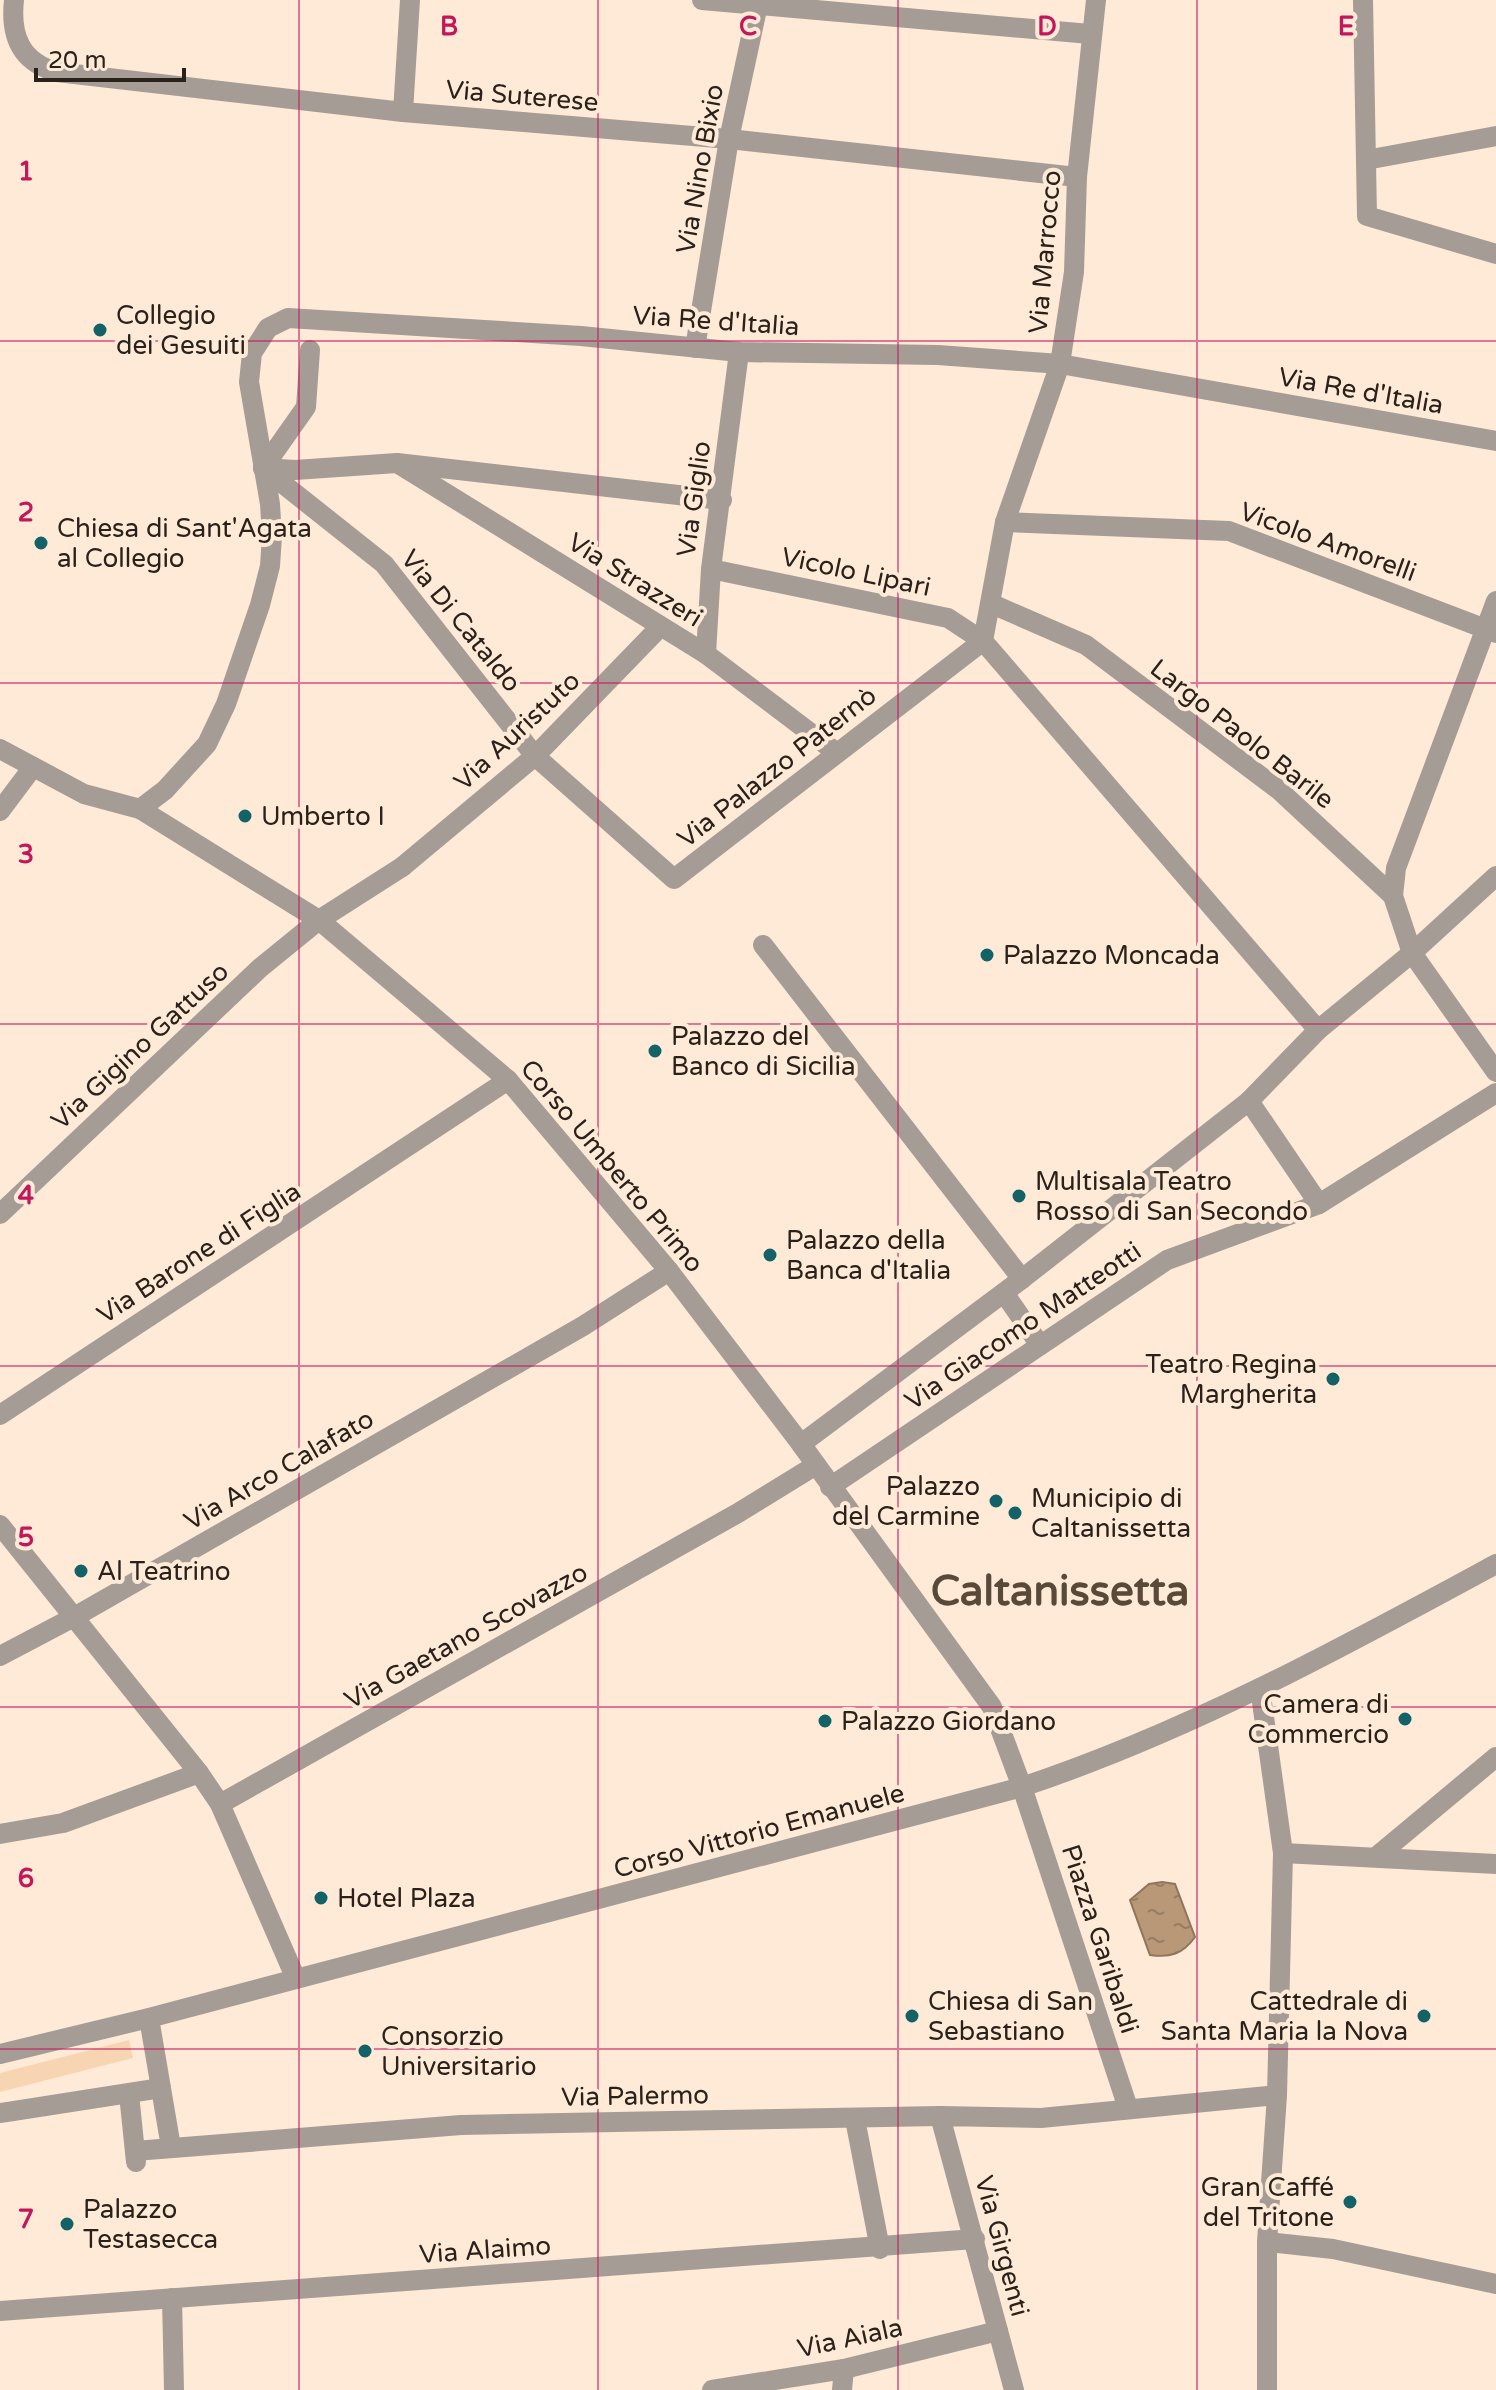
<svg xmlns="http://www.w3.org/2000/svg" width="1496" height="2390" font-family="'Varela Round',sans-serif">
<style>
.grass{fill:#f8d5b2}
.water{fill:url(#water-ripples);stroke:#8e755b;stroke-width:2}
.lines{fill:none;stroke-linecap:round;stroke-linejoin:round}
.service{stroke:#a59d95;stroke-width:20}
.pedestrian{stroke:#a59d95;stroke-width:20}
.minor{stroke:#a59d95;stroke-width:20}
.tertiary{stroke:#a59d95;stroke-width:20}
.grid{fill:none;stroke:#c2185b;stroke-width:2;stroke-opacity:0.55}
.poi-dot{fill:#136268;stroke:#feead7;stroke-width:3}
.labels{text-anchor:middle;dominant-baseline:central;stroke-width:8;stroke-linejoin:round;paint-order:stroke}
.street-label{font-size:26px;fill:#29221b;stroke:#feead7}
.poi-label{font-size:26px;fill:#29221b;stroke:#feead7;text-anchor:start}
.town-label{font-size:42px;font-weight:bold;fill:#594939;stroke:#feead7}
.grid-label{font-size:26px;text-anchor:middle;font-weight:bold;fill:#c2185b;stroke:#feead7;stroke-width:8;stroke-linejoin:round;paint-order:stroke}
</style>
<defs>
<pattern id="water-ripples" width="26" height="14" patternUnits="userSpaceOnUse" patternTransform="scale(2)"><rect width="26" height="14" fill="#b99877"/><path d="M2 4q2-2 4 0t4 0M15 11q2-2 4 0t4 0" fill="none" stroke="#967c61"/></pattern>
</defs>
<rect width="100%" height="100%" fill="#feead7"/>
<path class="grass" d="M 129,2040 L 133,2058 L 0,2092 L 0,2073 Z"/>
<path class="water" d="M 1162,1882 L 1175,1884 L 1195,1937 C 1183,1954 1170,1958 1150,1955 L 1130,1900 L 1149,1884 Z"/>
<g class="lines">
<g class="service">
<path d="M 14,0 C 10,36 21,62 57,72 L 403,112 L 729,139 L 1077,177"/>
<path d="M 702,0 L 1090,34"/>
<path d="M 403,112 L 410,0"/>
<path d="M 1366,160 L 1496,136"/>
<path d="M 695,348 L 729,139 L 759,0"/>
<path d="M 397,463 L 706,654 L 837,753"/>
<path d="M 263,468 L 295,470 L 397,463 L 722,500"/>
<path d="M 263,468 L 306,407 L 310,350"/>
<path d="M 1005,522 L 1229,531 L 1496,633"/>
<path d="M 711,569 L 948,618 L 983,641 L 1318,1030"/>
<path d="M 992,604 L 1086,645 L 1279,790 L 1393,896 L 1412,953 L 1496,1072"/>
<path d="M 706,654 L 711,569 L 739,352"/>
<path d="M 402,867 L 535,756 L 660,627"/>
<path d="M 1496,876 L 1412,953 L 1318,1030 L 1249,1101 L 1319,1204 L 1496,1093"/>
<path d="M 1393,896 L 1396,868 L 1496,601"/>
<path d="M 763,945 L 1022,1279"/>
<path d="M 1376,1857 L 1496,1757"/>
<path d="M 172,2298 L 174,2390"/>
<path d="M 0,2311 L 975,2239"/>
<path d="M 712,2390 L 844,2369 L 998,2331"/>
<path d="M 842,2390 L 844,2369"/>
<path d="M 1014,2390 L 940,2116 L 1041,2118 L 1277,2095"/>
</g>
<g class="pedestrian">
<path d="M 140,809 L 319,920 L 508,1080 L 669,1271 L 801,1444 L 992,1707 L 1022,1787 L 1128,2108"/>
<path d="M 0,811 L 33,767"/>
<path d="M 0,1214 L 260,968 L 319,920 L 402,867"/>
<path d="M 1004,1293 L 1040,1345"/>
<path d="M 0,1415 L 508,1080"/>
<path d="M 801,1444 L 1022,1279 L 1249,1101"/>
<path d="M 830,1487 L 1167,1260 L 1319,1204"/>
<path d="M 0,1656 L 76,1616 L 583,1326 L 669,1271"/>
<path d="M 220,1804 L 738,1513 L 816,1465"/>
<path d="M 0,1834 L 63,1823 L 199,1773"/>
<path d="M 149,2018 L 171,2147"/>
<path d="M 129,2094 L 136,2162"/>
<path d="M 0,2113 L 161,2088"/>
<path d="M 855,2119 L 880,2249"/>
<path d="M 135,2151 L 461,2125 L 940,2116"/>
</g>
<g class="minor">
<path d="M 1363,0 L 1367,216 L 1496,254"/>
<path d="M 263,468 L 384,564 L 535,756 L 674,879 L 983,641 L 1005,522 L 1060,364 L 1074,272 L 1077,177 L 1096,0"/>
<path d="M 0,749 L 84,794 L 140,809 L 165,790 L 207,744 L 226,704 L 260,605 L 270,566 L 272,536 L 270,504 L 249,382 L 252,353 L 268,328 L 288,318 L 581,336 L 739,352 L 938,355 L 1060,364 L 1496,441"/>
<path d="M 0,1525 L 199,1773 L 220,1804 L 296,1979"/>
<path d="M 1260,1688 L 1283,1853 L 1277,2095 L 1267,2242 L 1267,2390"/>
<path d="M 1283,1853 L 1496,1864"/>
<path d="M 1267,2242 L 1333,2249 L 1496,2284"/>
</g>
<path class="tertiary" d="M 0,2054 L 149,2018 L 1022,1787 C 1188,1732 1343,1647 1496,1564"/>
</g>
<path class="grid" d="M 299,0 L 299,2390M 598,0 L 598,2390M 898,0 L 898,2390M 1197,0 L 1197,2390M 0,341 L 1496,341M 0,683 L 1496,683M 0,1024 L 1496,1024M 0,1366 L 1496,1366M 0,1707 L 1496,1707M 0,2049 L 1496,2049"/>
<g class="poi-dot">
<circle cx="100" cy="330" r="8"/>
<circle cx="41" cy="543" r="8"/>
<circle cx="245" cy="816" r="8"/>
<circle cx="987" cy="955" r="8"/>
<circle cx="655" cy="1051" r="8"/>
<circle cx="1019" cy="1196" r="8"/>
<circle cx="770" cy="1255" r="8"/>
<circle cx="1333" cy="1379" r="8"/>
<circle cx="996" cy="1501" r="8"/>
<circle cx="1015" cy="1513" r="8"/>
<circle cx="81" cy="1571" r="8"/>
<circle cx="1405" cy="1719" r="8"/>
<circle cx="825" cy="1721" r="8"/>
<circle cx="321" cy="1898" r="8"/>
<circle cx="912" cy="2016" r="8"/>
<circle cx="1424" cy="2016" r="8"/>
<circle cx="365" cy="2051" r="8"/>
<circle cx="1350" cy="2202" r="8"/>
<circle cx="67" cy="2224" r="8"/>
</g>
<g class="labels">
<g class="street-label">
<text transform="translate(522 96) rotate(5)">Via Suterese</text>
<text transform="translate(700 169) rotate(-80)">Via Nino Bixio</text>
<text transform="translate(1045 252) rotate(-85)">Via Marrocco</text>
<text transform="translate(716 321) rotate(4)">Via Re d'Italia</text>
<text transform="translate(1361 391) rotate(10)">Via Re d'Italia</text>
<text transform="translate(694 499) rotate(-82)">Via Giglio</text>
<text transform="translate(1328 542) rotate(20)">Vicolo Amorelli</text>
<text transform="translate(856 572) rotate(12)">Vicolo Lipari</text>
<text transform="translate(635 580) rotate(32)">Via Strazzeri</text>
<text transform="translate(461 621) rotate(51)">Via Di Cataldo</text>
<text transform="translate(517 731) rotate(-43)">Via Auristuto</text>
<text transform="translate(1242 734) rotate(38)">Largo Paolo Barile</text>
<text transform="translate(777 767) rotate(-38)">Via Palazzo Paternò</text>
<text transform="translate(140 1046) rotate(-43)">Via Gigino Gattuso</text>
<text transform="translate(612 1166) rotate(50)">Corso Umberto Primo</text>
<text transform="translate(199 1253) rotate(-33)">Via Barone di Figlia</text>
<text transform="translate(1023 1326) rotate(-34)">Via Giacomo Matteotti</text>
<text transform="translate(279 1470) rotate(-30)">Via Arco Calafato</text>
<text transform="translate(466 1636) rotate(-29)">Via Gaetano Scovazzo</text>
<text transform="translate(759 1831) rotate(-15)">Corso Vittorio Emanuele</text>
<text transform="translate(1100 1939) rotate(72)">Piazza Garibaldi</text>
<text transform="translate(635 2096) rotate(-1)">Via Palermo</text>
<text transform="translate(1002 2246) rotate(75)">Via Girgenti</text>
<text transform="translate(485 2250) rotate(-4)">Via Alaimo</text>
<text transform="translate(850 2338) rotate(-12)">Via Aiala</text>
</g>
<g class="poi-label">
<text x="116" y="315">Collegio<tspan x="116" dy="30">dei Gesuiti</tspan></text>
<text x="57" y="528">Chiesa di Sant'Agata<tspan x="57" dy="30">al Collegio</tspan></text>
<text x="261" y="816">Umberto I</text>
<text x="1003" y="955">Palazzo Moncada</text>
<text x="671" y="1036">Palazzo del<tspan x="671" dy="30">Banco di Sicilia</tspan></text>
<text x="1035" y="1181">Multisala Teatro<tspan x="1035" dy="30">Rosso di San Secondo</tspan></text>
<text x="786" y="1240">Palazzo della<tspan x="786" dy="30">Banca d'Italia</tspan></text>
<text x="1317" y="1364" text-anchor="end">Teatro Regina<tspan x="1317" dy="30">Margherita</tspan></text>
<text x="980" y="1486" text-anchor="end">Palazzo<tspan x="980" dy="30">del Carmine</tspan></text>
<text x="1031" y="1498">Municipio di<tspan x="1031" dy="30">Caltanissetta</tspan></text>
<text x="97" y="1571">Al Teatrino</text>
<text x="1389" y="1704" text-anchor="end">Camera di<tspan x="1389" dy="30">Commercio</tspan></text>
<text x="841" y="1721">Palazzo Giordano</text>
<text x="337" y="1898">Hotel Plaza</text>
<text x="928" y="2001">Chiesa di San<tspan x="928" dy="30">Sebastiano</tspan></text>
<text x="1408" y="2001" text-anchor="end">Cattedrale di<tspan x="1408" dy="30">Santa Maria la Nova</tspan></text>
<text x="381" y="2036">Consorzio<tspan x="381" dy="30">Universitario</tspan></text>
<text x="1334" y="2187" text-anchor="end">Gran Caffé<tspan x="1334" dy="30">del Tritone</tspan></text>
<text x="83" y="2209">Palazzo<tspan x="83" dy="30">Testasecca</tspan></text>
</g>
<g class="town-label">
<text x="1060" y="1591">Caltanissetta</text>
</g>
</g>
<g class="grid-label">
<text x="449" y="35">B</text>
<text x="748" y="35">C</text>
<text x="1047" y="35">D</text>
<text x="1346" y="35">E</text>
<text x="26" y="180">1</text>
<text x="26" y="521">2</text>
<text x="26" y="863">3</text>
<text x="26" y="1204">4</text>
<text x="26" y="1546">5</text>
<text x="26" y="1887">6</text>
<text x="26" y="2228">7</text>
</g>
<path d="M36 68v12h148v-12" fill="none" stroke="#29221b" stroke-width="4"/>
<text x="48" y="68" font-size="24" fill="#29221b" stroke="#feead7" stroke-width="6" paint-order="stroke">20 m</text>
</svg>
